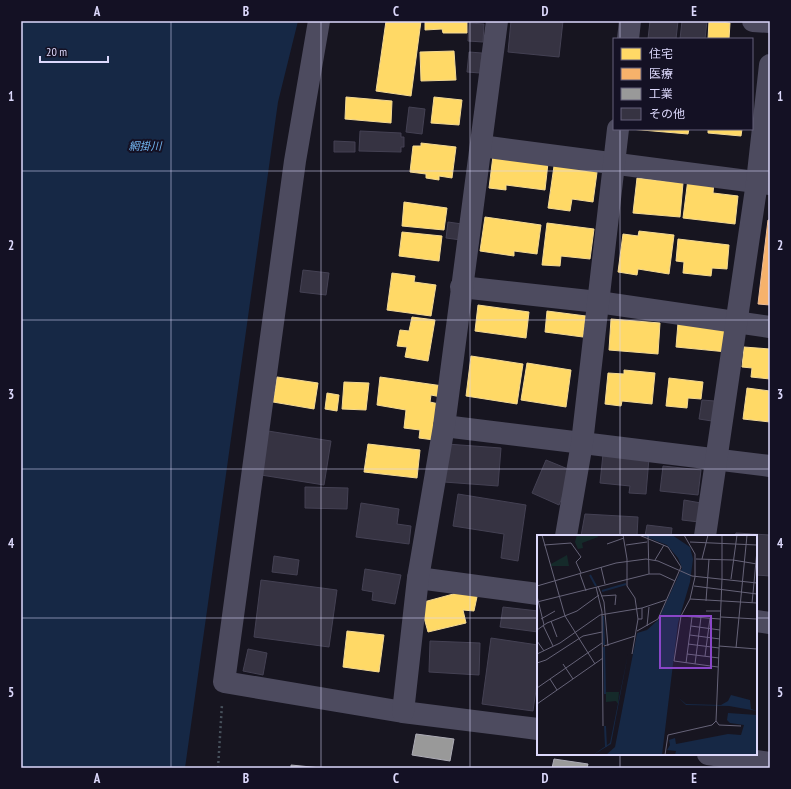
<svg xmlns="http://www.w3.org/2000/svg" width="791" height="789" font-family="'PT Sans Narrow','Noto Sans JP',sans-serif">
<style>
.water{fill:#162845}
.homes{fill:#ffd966;stroke:#f4d993}
.health{fill:#f6b26b;stroke:#eebd96}
.industry{fill:#999;stroke:#adacb6}
.building{fill:#363342;stroke:#444153}
.lines{fill:none;stroke-linecap:round;stroke-linejoin:round}
.path{stroke:#47515c;stroke-width:2.5;stroke-dasharray:2 3;stroke-linecap:butt}
.minor{stroke:#4d4b5f;stroke-width:22}
.grid{fill:none;stroke:#dcd8fb;stroke-width:1;stroke-opacity:0.55}
.labels{text-anchor:middle;dominant-baseline:central;stroke-width:4;stroke-linejoin:round;paint-order:stroke}
.water-label{font-size:11px;font-style:italic;fill:#72b5ef;stroke:#141124}
.inset-river{fill:none;stroke:#162845;stroke-width:2}
.inset-road{fill:none;stroke:#666378;stroke-width:1}
.view{fill:#8a46c8;fill-opacity:0.15;stroke:#8a46c8;stroke-width:2}
.inset-edge{fill:none;stroke:#dcd8fb;stroke-width:2}
.neatline{fill:none;stroke:#dcd8fb;stroke-width:1.5}
.grid-label{font-size:13px;text-anchor:middle;font-weight:bold;fill:#dcd8fb}
</style>
<rect width="100%" height="100%" fill="#171520"/>
<path class="water" d="M 21,21 L 298,21 L 278,102 L 185,768 L 21,768 Z"/>
<g class="homes">
<path d="M 386,21 L 421,21 L 411,96 L 376,91 Z"/>
<path d="M 425,21 L 467,21 L 467,33 L 443,33 L 442,29 L 425,30 Z"/>
<path d="M 709,21 L 730,23 L 729,39 L 708,39 Z"/>
<path d="M 454,51 L 456,80 L 421,81 L 420,52 Z"/>
<path d="M 346,97 L 392,101 L 391,123 L 345,119 Z"/>
<path d="M 434,97 L 462,100 L 459,125 L 431,123 Z"/>
<path d="M 630,129 L 689,129 L 688,134 Z"/>
<path d="M 708,129 L 742,129 L 741,136 L 708,133 Z"/>
<path d="M 421,143 L 456,147 L 452,178 L 439,176 L 439,180 L 426,178 L 426,174 L 410,172 L 413,146 L 421,146 Z"/>
<path d="M 493,156 L 548,163 L 545,190 L 506,185 L 506,190 L 489,188 Z"/>
<path d="M 555,159 L 598,165 L 593,202 L 572,199 L 570,211 L 548,208 Z"/>
<path d="M 637,178 L 683,183 L 680,217 L 633,213 Z"/>
<path d="M 688,179 L 714,182 L 713,193 L 738,196 L 735,224 L 683,218 Z"/>
<path d="M 404,202 L 447,208 L 444,230 L 402,226 Z"/>
<path d="M 485,217 L 541,225 L 537,254 L 514,251 L 514,256 L 480,251 Z"/>
<path d="M 547,223 L 594,229 L 590,259 L 561,256 L 560,266 L 542,265 Z"/>
<path d="M 639,231 L 674,235 L 669,274 L 638,269 L 637,275 L 618,272 L 623,234 L 638,236 Z"/>
<path d="M 402,232 L 442,236 L 439,261 L 399,256 Z"/>
<path d="M 678,239 L 729,245 L 727,269 L 712,268 L 711,276 L 683,273 L 684,262 L 676,261 Z"/>
<path d="M 392,273 L 415,276 L 414,282 L 436,285 L 431,316 L 387,310 Z"/>
<path d="M 478,305 L 529,312 L 526,338 L 475,331 Z"/>
<path d="M 547,311 L 586,316 L 583,337 L 545,332 Z"/>
<path d="M 412,317 L 435,320 L 428,361 L 405,357 L 407,347 L 397,346 L 400,330 L 409,331 Z"/>
<path d="M 611,319 L 660,323 L 658,354 L 609,350 Z"/>
<path d="M 678,323 L 729,325 L 727,352 L 676,347 Z"/>
<path d="M 744,347 L 770,349 L 770,379 L 751,377 L 752,368 L 742,367 Z"/>
<path d="M 471,356 L 523,364 L 517,404 L 466,396 Z"/>
<path d="M 527,363 L 571,370 L 566,407 L 521,400 Z"/>
<path d="M 624,370 L 655,373 L 652,404 L 622,401 L 621,406 L 605,404 L 608,373 L 624,374 Z"/>
<path d="M 277,377 L 318,383 L 314,409 L 273,402 Z"/>
<path d="M 380,377 L 443,386 L 441,397 L 431,395 L 430,402 L 439,404 L 434,440 L 419,438 L 420,430 L 404,428 L 406,410 L 377,405 Z"/>
<path d="M 669,378 L 703,382 L 701,399 L 688,398 L 687,408 L 666,406 Z"/>
<path d="M 344,382 L 369,383 L 366,410 L 342,409 Z"/>
<path d="M 747,388 L 770,391 L 770,422 L 743,419 Z"/>
<path d="M 327,393 L 339,395 L 337,411 L 325,409 Z"/>
<path d="M 368,444 L 420,450 L 417,478 L 364,472 Z"/>
<path d="M 478,592 L 474,611 L 463,610 L 466,623 L 428,632 L 420,603 L 457,593 Z"/>
<path d="M 347,631 L 384,635 L 379,672 L 343,667 Z"/>
</g>
<path class="health" d="M 768,220 L 770,220 L 770,305 L 758,304 Z"/>
<g class="industry">
<path d="M 416,734 L 454,739 L 450,761 L 412,755 Z"/>
<path d="M 554,759 L 588,764 L 587,768 L 552,768 Z"/>
<path d="M 291,765 L 321,768 L 291,768 Z"/>
</g>
<g class="building">
<path d="M 511,21 L 563,21 L 559,57 L 508,52 Z"/>
<path d="M 650,21 L 678,21 L 676,39 L 648,39 Z"/>
<path d="M 682,21 L 707,21 L 705,39 L 680,39 Z"/>
<path d="M 469,23 L 484,24 L 483,42 L 468,41 Z"/>
<path d="M 469,52 L 482,53 L 480,73 L 467,72 Z"/>
<path d="M 409,107 L 425,109 L 422,134 L 406,132 Z"/>
<path d="M 360,131 L 401,133 L 401,137 L 404,137 L 404,147 L 401,147 L 401,152 L 359,151 Z"/>
<path d="M 334,141 L 355,142 L 355,152 L 334,152 Z"/>
<path d="M 448,222 L 462,224 L 461,240 L 446,238 Z"/>
<path d="M 303,270 L 329,273 L 326,295 L 300,292 Z"/>
<path d="M 702,400 L 715,401 L 712,421 L 699,419 Z"/>
<path d="M 268,431 L 331,441 L 324,485 L 261,475 Z"/>
<path d="M 447,444 L 501,448 L 498,486 L 444,482 Z"/>
<path d="M 603,454 L 649,458 L 646,494 L 629,493 L 630,486 L 600,483 Z"/>
<path d="M 546,460 L 573,471 L 559,505 L 532,493 Z"/>
<path d="M 663,466 L 701,470 L 698,495 L 660,491 Z"/>
<path d="M 305,487 L 348,488 L 347,509 L 305,508 Z"/>
<path d="M 458,494 L 526,505 L 518,561 L 501,558 L 504,534 L 453,526 Z"/>
<path d="M 684,500 L 701,503 L 699,522 L 682,520 Z"/>
<path d="M 361,503 L 399,509 L 397,524 L 411,526 L 409,544 L 356,537 Z"/>
<path d="M 585,514 L 638,517 L 637,536 L 581,536 Z"/>
<path d="M 647,525 L 672,528 L 671,536 L 645,536 Z"/>
<path d="M 736,533 L 770,535 L 770,576 L 756,575 L 756,536 L 735,536 Z"/>
<path d="M 274,556 L 299,560 L 297,575 L 272,572 Z"/>
<path d="M 365,569 L 401,575 L 395,604 L 372,600 L 373,592 L 362,590 Z"/>
<path d="M 261,580 L 337,590 L 329,647 L 254,637 Z"/>
<path d="M 503,607 L 538,611 L 538,632 L 500,627 Z"/>
<path d="M 491,638 L 538,645 L 538,676 L 533,711 L 482,704 Z"/>
<path d="M 430,641 L 480,643 L 479,675 L 429,672 Z"/>
<path d="M 248,649 L 267,653 L 263,675 L 243,671 Z"/>
</g>
<g class="lines">
<path class="path" d="M 218,768 L 222,704"/>
<g class="minor">
<path d="M 319,21 L 295,161 L 224,682 L 403,712 L 538,729"/>
<path d="M 753,21 L 770,22"/>
<path d="M 628,39 L 630,21"/>
<path d="M 481,146 L 770,184"/>
<path d="M 461,287 L 598,302 L 770,327"/>
<path d="M 444,426 L 770,466"/>
<path d="M 566,536 L 582,443 L 618,129"/>
<path d="M 705,536 L 757,182 L 770,65"/>
<path d="M 418,578 L 538,594"/>
<path d="M 756,621 L 770,623"/>
<path d="M 403,712 L 418,578 L 444,426 L 497,21"/>
<path d="M 708,754 L 770,763"/>
</g>
</g>
<path class="grid" d="M 171,21 L 171,768M 321,21 L 321,768M 470,21 L 470,768M 620,21 L 620,39M 620,129 L 620,536M 21,171 L 770,171M 21,320 L 770,320M 21,469 L 770,469M 21,618 L 538,618M 756,618 L 770,618M 620,754 L 620,768"/>
<g class="labels">
<g class="water-label">
<text x="145" y="146">網掛川</text>
</g>
</g>
<g transform="translate(537 535)">
<rect width="220" height="220" fill="#171520"/>
<path d="M 40,0 L 60,0 L 61,2 L 45,8 L 46,13 L 41,14 L 38,7 ZM 30,20 L 32,31 L 14,31 L 14,29 ZM 69,157 L 82,157 L 81,169 L 79,166 L 69,167 Z" fill="#152a2a"/>
<path d="M 104,0 L 135,0 L 153,12 L 156,24 L 153,47 L 141,88 L 125,220 L 69,220 L 78,212 L 100,98 L 110,95 L 121,85 L 145,33 L 141,23 L 130,10 ZM 91,119 L 74,209 L 56,220 L 73,208 ZM 194,160 L 213,165 L 214,174 L 220,176 L 192,171 L 149,170 L 142,163 L 149,169 L 184,170 L 191,166 ZM 191,178 L 220,180 L 220,220 L 138,220 L 139,216 L 130,215 L 133,210 L 132,205 L 138,203 L 139,209 L 191,199 L 204,200 L 207,190 L 193,188 L 190,185 Z" fill="#162845"/>
<path class="inset-river" d="M 53,40 L 59,51M 65,56 L 89,49M 66,81 L 67,110M 67,112 L 68,159M 68,191 L 69,212"/>
<path class="inset-road" d="M 5,0 L 28,81 L 58,129M 86,0 L 90,24 L 90,51 L 98,63 L 101,84 L 95,119M 111,0 L 112,39M 147,0 L 158,19 L 158,42 L 153,64 L 144,81 L 137,126 L 181,132M 185,0 L 185,44M 153,7 L 220,10M 70,9 L 87,3M 7,10 L 34,8 L 44,22 L 39,27 L 44,38M 89,10 L 110,7M 159,24 L 196,25 L 220,29M 165,24 L 171,0M 118,25 L 127,10M 64,32 L 68,49M 43,39 L 49,56M 194,44 L 200,0M 217,48 L 220,15M 0,51 L 79,28 L 109,24 L 121,26 L 155,41 L 220,48M 61,51 L 67,67 L 71,111M 157,51 L 220,59M 59,52 L 65,77 L 66,191M 0,61 L 7,90M 64,61 L 79,60 L 78,70M 153,64 L 220,68M 169,66 L 172,24M 0,67 L 112,39 L 123,39 L 138,46M 215,68 L 217,48M 169,76 L 184,76M 144,81 L 183,84M 184,82 L 220,84M 4,84 L 18,76M 101,84 L 105,84 L 105,73M 14,86 L 20,102M 6,90 L 16,111M 110,91 L 112,72M 154,91 L 183,95M 0,95 L 10,88 L 40,76 L 62,60M 100,96 L 121,84 L 144,32 L 131,12 L 102,0M 153,100 L 183,104M 0,106 L 7,116M 151,109 L 182,113M 67,111 L 98,101M 182,111 L 220,114M 199,113 L 210,0M 0,119 L 23,108 L 63,80 L 105,73 L 129,65M 150,119 L 182,123M 168,121 L 173,83M 0,128 L 9,125 L 46,101 L 65,97M 149,128 L 155,82M 26,129 L 36,144M 158,129 L 164,82M 13,144 L 20,155M 0,153 L 65,108M 0,169 L 66,123M 179,186 L 185,44M 128,220 L 131,200 L 175,190 L 179,186 L 182,190 L 204,191"/>
<path class="view" d="M 123,81 L 174,81 L 174,133 L 123,133 Z"/>
<rect width="220" height="220" class="inset-edge"/>
</g>
<rect width="791" height="789" fill="none" stroke="#141124" stroke-width="44"/>
<rect x="613" y="38" width="140" height="92" fill="#141124" stroke="#64617a"/>
<rect x="621" y="48" width="20" height="12" fill="#ffd966" stroke="#64617a"/>
<text x="649" y="58" font-size="12" fill="#dcd8fb">住宅</text>
<rect x="621" y="68" width="20" height="12" fill="#f6b26b" stroke="#64617a"/>
<text x="649" y="78" font-size="12" fill="#dcd8fb">医療</text>
<rect x="621" y="88" width="20" height="12" fill="#999999" stroke="#64617a"/>
<text x="649" y="98" font-size="12" fill="#dcd8fb">工業</text>
<rect x="621" y="108" width="20" height="12" fill="#363342" stroke="#64617a"/>
<text x="649" y="118" font-size="12" fill="#dcd8fb">その他</text>
<path d="M40 56v6h68v-6" fill="none" stroke="#dcd8fb" stroke-width="2"/>
<text x="46" y="56" font-size="12" fill="#dcd8fb" stroke="#141124" stroke-width="3" paint-order="stroke">20 m</text>
<rect x="22" y="22" width="747" height="745" class="neatline"/>
<g class="grid-label">
<text x="97" y="16">A</text>
<text x="246" y="16">B</text>
<text x="396" y="16">C</text>
<text x="545" y="16">D</text>
<text x="694" y="16">E</text>
<text x="11" y="101">1</text>
<text x="780" y="101">1</text>
<text x="11" y="250">2</text>
<text x="780" y="250">2</text>
<text x="11" y="399">3</text>
<text x="780" y="399">3</text>
<text x="11" y="548">4</text>
<text x="780" y="548">4</text>
<text x="11" y="697">5</text>
<text x="780" y="697">5</text>
<text x="97" y="783">A</text>
<text x="246" y="783">B</text>
<text x="396" y="783">C</text>
<text x="545" y="783">D</text>
<text x="694" y="783">E</text>
</g>
</svg>
